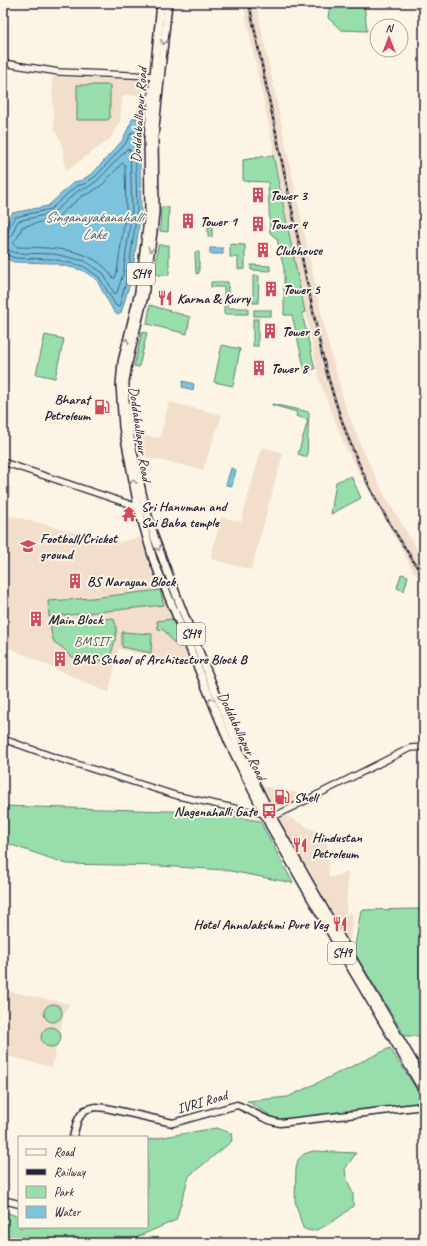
<svg xmlns="http://www.w3.org/2000/svg" width="427" height="1246" font-family="Caveat,sans-serif">
<style>
.built{fill:#f2decb}
.green{fill:#98deab;stroke:#5d8073}
.water{fill:#7dc3dd;stroke:#59839c}
.lines{fill:none;stroke-linecap:round;stroke-linejoin:round}
.shore{stroke:#46627c;stroke-width:1}
.stream{stroke:#59839c;stroke-width:1}
.tertiary-casing{stroke:#22223b;stroke-width:8}
.secondary-casing{stroke:#22223b;stroke-width:9}
.primary-casing{stroke:#22223b;stroke-width:10}
.tertiary{stroke:#fcf5e5;stroke-width:5.5}
.secondary{stroke:#fcf5e5;stroke-width:6}
.primary{stroke:#fcf5e5;stroke-width:7}
.rail-casing{stroke:#22223b;stroke-width:2.5}
.rail{stroke:#fcf5e5;stroke-width:1;stroke-dasharray:3;stroke-linecap:butt}
.oneway{stroke:#9a9698}
.labels{text-anchor:middle;dominant-baseline:central;stroke-width:4;stroke-linejoin:round;paint-order:stroke}
.shield{fill:#fcf5e5;stroke:#63616e;stroke-width:1}
.shield-label{font-size:13px;font-weight:bold;fill:#22223b}
.street-label{font-size:14px;fill:#22223b;stroke:#fcf5e5}
.poi-label{font-size:14px;font-weight:bold;fill:#22223b;stroke:#fcf5e5;text-anchor:start}
.park-label{font-size:14px;fill:#455a5d;stroke:#fcf5e5}
.water-label{font-size:15px;font-style:italic;fill:#425a74;stroke:#fcf5e5}
</style>
<rect width="100%" height="100%" fill="#fcf5e5"/>
<filter id="ink" filterUnits="userSpaceOnUse"><feTurbulence type="fractalNoise" baseFrequency=".025" numOctaves="2"/><feDisplacementMap in="SourceGraphic" scale="8" xChannelSelector="R" yChannelSelector="G"/><feConvolveMatrix kernelMatrix="1 2 1 2 8 2 1 2 1" color-interpolation-filters="sRGB"/></filter>
<g filter="url(#ink)">
<g class="built">
<path d="M 243,3 L 256,3 L 325,332 L 345,405 L 363,451 L 385,496 L 424,561 L 424,588 L 413,570 L 346,449 L 319,379 L 273,152 L 273,147 Z"/>
<path d="M 52,77 L 144,80 L 143,95 L 123,95 L 120,121 L 110,139 L 66,171 L 61,141 L 54,129 Z"/>
<path d="M 169,402 L 222,415 L 203,470 L 137,455 L 136,434 L 160,438 Z"/>
<path d="M 262,447 L 283,453 L 251,570 L 211,559 L 211,556 L 221,517 L 241,522 Z"/>
<path d="M 3,485 L 11,487 L 8,515 L 116,543 L 141,537 L 193,666 L 118,649 L 109,693 L 3,645 L 3,556 L 7,538 L 3,538 Z"/>
<path d="M 261,786 L 295,792 L 305,795 L 273,810 Z"/>
<path d="M 285,815 L 327,837 L 329,878 L 348,872 L 346,914 L 353,914 L 349,947 L 277,818 Z"/>
<path d="M 3,990 L 70,1004 L 65,1011 L 52,1067 L 3,1055 Z"/>
</g>
<g class="green">
<path d="M 330,3 L 364,3 L 367,31 L 341,30 L 328,18 Z"/>
<path d="M 77,85 L 110,85 L 110,118 L 108,120 L 77,120 Z"/>
<path d="M 273,155 L 305,312 L 302,313 L 315,369 L 305,371 L 292,315 L 284,315 L 284,269 L 277,239 L 270,233 L 268,182 L 243,181 L 243,160 Z"/>
<path d="M 161,207 L 169,207 L 168,232 L 160,231 Z"/>
<rect x="208" y="221" width="4" height="16"/>
<path d="M 230,244 L 245,245 L 245,269 L 238,269 L 238,257 L 230,257 Z"/>
<path d="M 158,245 L 169,245 L 169,275 L 158,275 L 155,273 Z"/>
<path d="M 195,252 L 199,252 L 199,273 L 196,274 Z"/>
<path d="M 251,265 L 270,266 L 270,271 L 251,270 Z"/>
<path d="M 253,276 L 259,276 L 258,303 L 253,303 Z"/>
<path d="M 211,282 L 228,282 L 228,308 L 248,308 L 248,314 L 224,314 L 224,287 L 211,287 Z"/>
<path d="M 150,305 L 190,317 L 187,334 L 147,324 Z"/>
<rect x="254" y="310" width="17" height="6"/>
<rect x="253" y="319" width="5" height="27"/>
<path d="M 142,332 L 147,333 L 139,367 L 134,366 Z"/>
<path d="M 45,335 L 64,339 L 55,378 L 36,374 Z"/>
<path d="M 222,345 L 240,349 L 233,386 L 214,382 Z"/>
<path d="M 272,404 L 309,412 L 307,457 L 298,454 L 308,420 L 296,416 L 297,412 L 272,405 Z"/>
<path d="M 351,476 L 361,498 L 331,514 L 336,482 Z"/>
<path d="M 401,574 L 408,576 L 404,591 L 397,588 Z"/>
<path d="M 160,590 L 164,605 L 49,617 L 48,601 L 92,598 Z"/>
<path d="M 113,618 C 120,629 114,645 110,657 L 101,661 L 92,662 L 82,662 L 69,655 L 63,648 L 54,642 L 52,636 L 50,624 Z"/>
<path d="M 172,619 L 183,645 L 180,646 L 173,642 L 164,630 L 158,629 L 157,621 Z"/>
<path d="M 122,632 L 152,634 L 151,653 L 122,647 Z"/>
<path d="M 3,806 L 203,812 L 260,821 L 293,883 L 225,870 L 160,866 L 67,864 L 3,842 Z"/>
<path d="M 424,909 L 424,1036 L 405,1036 L 354,952 L 361,910 Z"/>
<circle cx="53" cy="1013" r="9"/>
<circle cx="51" cy="1037" r="10"/>
<path d="M 390,1048 L 424,1101 L 424,1105 L 279,1121 L 247,1101 L 288,1097 Z"/>
<path d="M 216,1128 L 231,1133 L 232,1141 L 189,1176 L 176,1220 L 137,1237 L 136,1243 L 3,1243 L 3,1211 L 19,1217 L 19,1227 L 147,1227 L 147,1140 Z"/>
<path d="M 313,1151 L 356,1153 L 345,1169 L 346,1177 L 353,1194 L 353,1206 C 345,1214 322,1230 312,1231 C 309,1231 305,1229 303,1228 L 295,1201 L 296,1169 L 298,1160 L 304,1154 Z"/>
</g>
<g class="water">
<path d="M 133,118 L 139,118 L 141,211 L 132,276 L 121,313 L 118,315 L 114,312 L 96,279 L 82,270 L 52,263 L 14,262 L 3,257 C 3,240 4,228 12,213 L 48,206 L 74,182 L 82,180 L 93,173 L 122,141 Z"/>
<rect x="210" y="248" width="13" height="6"/>
<path d="M 183,381 L 194,384 L 193,390 L 182,387 Z"/>
<path d="M 231,468 L 236,470 L 232,486 L 226,485 Z"/>
</g>
<g class="lines">
<g class="shore">
<path d="M 123,163 L 125,165 L 126,210 L 117,272 L 115,278 L 113,278 C 94,246 49,248 17,247 L 13,244 L 13,242 L 18,237 L 22,227 L 56,218 L 82,196 L 90,193 L 102,185 Z"/>
<path d="M 3,234 L 8,232 L 10,225 L 15,217 L 51,209 L 76,186 L 84,184 L 96,176 L 125,144 L 132,132 L 135,133 L 137,211 L 128,275 L 119,307 L 116,306 L 99,277 L 83,266 L 52,259 L 15,258 L 3,253"/>
<path d="M 3,239 C 14,238 13,229 18,221 L 53,213 L 79,190 L 87,188 L 98,180 L 127,149 L 130,150 L 132,211 L 123,274 L 117,293 L 114,293 L 103,273 L 85,261 L 54,254 L 16,253 L 3,248"/>
</g>
<path class="stream" d="M 136,118 L 142,98 L 147,94 L 149,94"/>
<defs>
<g id="tertiary">
<path d="M 3,63 L 59,72 L 154,76"/>
<path d="M 3,462 L 138,507 L 141,507"/>
<path d="M 3,739 L 54,757 L 178,796 L 243,810 L 260,813 L 263,812"/>
<path d="M 269,819 L 410,748 L 424,747"/>
</g>
<g id="secondary">
<path d="M 73,1137 L 77,1122 L 80,1116 L 85,1110 L 95,1107 L 106,1108 L 173,1123 L 237,1105 C 252,1110 264,1121 280,1123 L 424,1106"/>
<path d="M 3,1200 L 19,1204"/>
</g>
<g id="primary">
<path d="M 161,3 L 148,137 L 149,211 L 139,292 L 122,362 L 120,385 L 123,427 L 138,507 L 153,559 L 229,743 L 270,826 L 347,961 L 424,1092"/>
<path d="M 168,3 L 154,137 L 155,212 L 153,232 L 144,296 L 128,363 L 125,382 L 125,400 L 131,443 L 145,506 L 155,539 L 183,612 L 240,752 L 272,817 L 352,958 L 424,1080"/>
</g>
</defs>
<use href="#tertiary" class="tertiary-casing"/>
<use href="#secondary" class="secondary-casing"/>
<use href="#primary" class="primary-casing"/>
<use href="#tertiary" class="tertiary"/>
<use href="#secondary" class="secondary"/>
<use href="#primary" class="primary"/>
<defs>
<path id="rail" d="M 249,3 L 322,354 C 335,407 353,457 379,505 C 393,530 409,554 424,578"/>
</defs>
<use href="#rail" class="rail-casing"/>
<use href="#rail" class="rail"/>
</g>
<defs><path id="oneway-chevron" d="M-2-3.5L2.5 0L-2 3.5" fill="none" stroke-width="1.6" stroke-linecap="round" stroke-linejoin="round"/></defs>
<g class="oneway">
<use href="#oneway-chevron" transform="translate(164 42) rotate(96)"/>
<use href="#oneway-chevron" transform="translate(151 249) rotate(98)"/>
<use href="#oneway-chevron" transform="translate(126 341) rotate(-75)"/>
<use href="#oneway-chevron" transform="translate(133 482) rotate(-102)"/>
<use href="#oneway-chevron" transform="translate(158 548) rotate(70)"/>
<use href="#oneway-chevron" transform="translate(211 700) rotate(-113)"/>
</g>
</g>
<defs>
<symbol id="building-bare" viewBox="-9 -9 18 18"><path d="M-4-6H4V6H1V3H-1V6H-4ZM-2.5-4.3h1.7v1.8h-1.7ZM.8-4.3h1.7v1.8H.8ZM-2.5-1h1.7V.8h-1.7ZM.8-1h1.7V.8H.8Z" fill="#d1495b" stroke="#fcf5e5" stroke-width="2.5" paint-order="stroke"/></symbol>
<symbol id="restaurant-bare" viewBox="-9 -9 18 18"><path d="M-5-6h1v4h1v-4h1v4h1v-4h1v5L-1.5 .5V6h-2V.5L-5-1ZM5-6V6H3V1.5H1.5Q1.5-4 5-6Z" fill="#d1495b" stroke="#fcf5e5" stroke-width="2.5" paint-order="stroke"/></symbol>
<symbol id="fuel-bare" viewBox="-9 -9 18 18"><path d="M-5.5-6h7V0h2V4h1.3V-2.5L3-4.5l.8-.8L6-3V5H2.5V1h-1V6h-7ZM-4.2-4.7v3.2H.2V-4.7Z" fill="#d1495b" stroke="#fcf5e5" stroke-width="2.5" paint-order="stroke"/></symbol>
<symbol id="temple-bare" viewBox="-9 -9 18 18"><path d="M0-6L5-2H3V0L6.5 2.5H4V6H1.5V3h-3V6H-4V2.5H-6.5L-3 0V-2H-5Z" fill="#d1495b" stroke="#fcf5e5" stroke-width="2.5" paint-order="stroke"/></symbol>
<symbol id="university-bare" viewBox="-9 -9 18 18"><path d="M0-5L7-2L0 1L-7-2ZM-4 1L0 2.5L4 1V4Q0 6-4 4Z" fill="#d1495b" stroke="#fcf5e5" stroke-width="2.5" paint-order="stroke"/></symbol>
<symbol id="bus-bare" viewBox="-9 -9 18 18"><path d="M-5-6H5V4H4V6H2V4H-2V6H-4V4H-5ZM-3.5-4V0h7V-4ZM-3.5 1.2v1.5H-2V1.2ZM2 1.2v1.5H3.5V1.2Z" fill="#d1495b" stroke="#fcf5e5" stroke-width="2.5" paint-order="stroke"/></symbol>
</defs>
<g fill-rule="evenodd">
<use href="#building-bare" x="247" y="184" width="22" height="22"/>
<use href="#building-bare" x="177" y="210" width="22" height="22"/>
<use href="#building-bare" x="247" y="213" width="22" height="22"/>
<use href="#building-bare" x="252" y="239" width="22" height="22"/>
<use href="#building-bare" x="260" y="278" width="22" height="22"/>
<use href="#restaurant-bare" x="154" y="287" width="22" height="22"/>
<use href="#building-bare" x="259" y="320" width="22" height="22"/>
<use href="#building-bare" x="248" y="357" width="22" height="22"/>
<use href="#fuel-bare" x="91" y="396" width="22" height="22"/>
<use href="#temple-bare" x="118" y="503" width="22" height="22"/>
<use href="#university-bare" x="17" y="535" width="22" height="22"/>
<use href="#building-bare" x="64" y="570" width="22" height="22"/>
<use href="#building-bare" x="25" y="608" width="22" height="22"/>
<use href="#building-bare" x="49" y="648" width="22" height="22"/>
<use href="#fuel-bare" x="271" y="786" width="22" height="22"/>
<use href="#bus-bare" x="258" y="800" width="22" height="22"/>
<use href="#restaurant-bare" x="289" y="834" width="22" height="22"/>
<use href="#restaurant-bare" x="329" y="913" width="22" height="22"/>
</g>
<g class="labels">
<g class="shield">
<rect x="127" y="263" width="28" height="22" rx="3"/>
<rect x="177" y="623" width="28" height="22" rx="3"/>
<rect x="328" y="942" width="28" height="22" rx="3"/>
</g>
<g class="shield-label">
<text x="141" y="274">SH9</text>
<text x="191" y="634">SH9</text>
<text x="342" y="953">SH9</text>
</g>
<g class="street-label">
<text transform="translate(139 115) rotate(-86)">Doddaballapur Road</text>
<text transform="translate(140 434) rotate(82)">Doddaballapur Road</text>
<text transform="translate(242 736) rotate(65)">Doddaballapur Road</text>
<text transform="translate(202 1102) rotate(-16)">IVRI Road</text>
</g>
<g class="poi-label">
<text x="270" y="195">Tower 3</text>
<text x="200" y="221">Tower 1</text>
<text x="270" y="224">Tower 4</text>
<text x="275" y="250">Clubhouse</text>
<text x="283" y="289">Tower 5</text>
<text x="177" y="298">Karma &amp; Kurry</text>
<text x="282" y="331">Tower 6</text>
<text x="271" y="368">Tower 8</text>
<text x="90" y="399" text-anchor="end">Bharat<tspan x="90" dy="16">Petroleum</tspan></text>
<text x="141" y="506">Sri Hanuman and<tspan x="141" dy="16">Sai Baba temple</tspan></text>
<text x="40" y="538">Football/Cricket<tspan x="40" dy="16">ground</tspan></text>
<text x="87" y="581">BS Narayan Block</text>
<text x="48" y="619">Main Block</text>
<text x="72" y="659">BMS School of Architecture Block B</text>
<text x="294" y="797">Shell</text>
<text x="257" y="811" text-anchor="end">Nagenahalli Gate</text>
<text x="312" y="837">Hindustan<tspan x="312" dy="16">Petroleum</tspan></text>
<text x="328" y="924" text-anchor="end">Hotel Annalakshmi Pure Veg</text>
</g>
<g class="park-label">
<text x="92" y="641">BMSIT</text>
</g>
<g class="water-label">
<text x="94" y="217">Singanayakanahalli<tspan x="94" dy="17">Lake</tspan></text>
</g>
</g>
<rect width="427" height="1246" fill="none" stroke="#fcf5e5" stroke-width="16"/>
<rect x="8" y="8" width="411" height="1230" fill="none" stroke="#22223b" stroke-width="1.5" filter="url(#ink)"/>
<rect x="18" y="1136" width="130" height="92" fill="#fcf5e5" stroke="#a5a1a1"/>
<rect x="26" y="1149" width="20" height="6" fill="#fcf5e5" stroke="#a5a1a1"/>
<text x="54" y="1156" font-size="12" fill="#22223b">Road</text>
<rect x="26" y="1169" width="20" height="6" fill="#22223b" stroke="#a5a1a1"/>
<text x="54" y="1176" font-size="12" fill="#22223b">Railway</text>
<rect x="26" y="1186" width="20" height="12" fill="#98deab" stroke="#a5a1a1"/>
<text x="54" y="1196" font-size="12" fill="#22223b">Park</text>
<rect x="26" y="1206" width="20" height="12" fill="#7dc3dd" stroke="#a5a1a1"/>
<text x="54" y="1216" font-size="12" fill="#22223b">Water</text>
<g transform="translate(389 38)"><circle r="19" fill="#fcf5e5" stroke="#a5a1a1"/>
<path d="M0-3L7 15L0 10L-7 15Z" fill="#d1495b"/>
<text y="-6" font-size="11" font-weight="bold" text-anchor="middle" fill="#22223b">N</text>
</g>
</svg>
